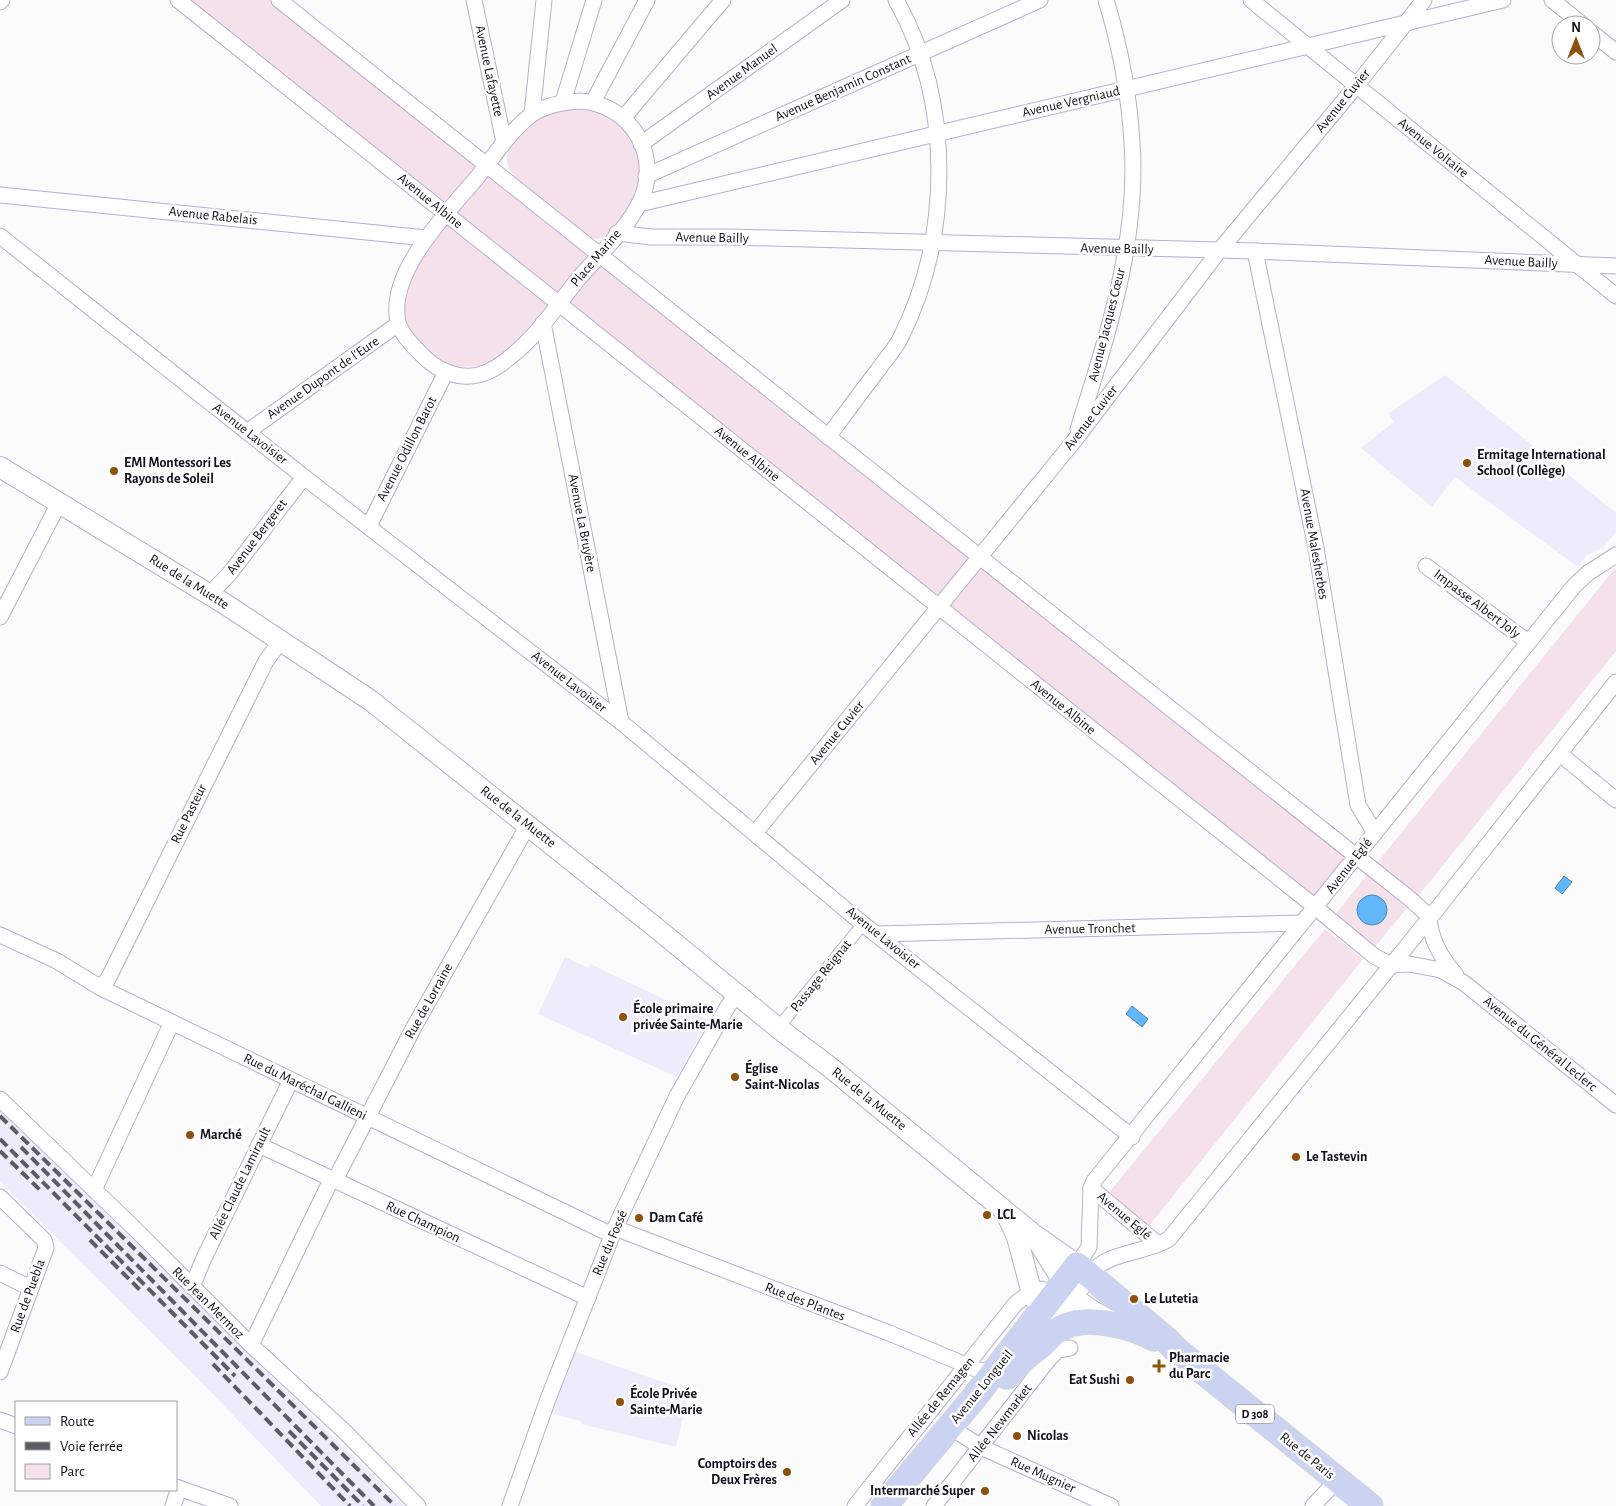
<svg xmlns="http://www.w3.org/2000/svg" width="1616" height="1506" font-family="'Alegreya Sans',sans-serif">
<style>
.built{fill:#eeebfc}
.green{fill:#f4e1ea}
.water{fill:#60b7fa;stroke:#4985b7}
.lines{fill:none;stroke-linecap:round;stroke-linejoin:round}
.pedestrian-casing{stroke:#b6afd0;stroke-width:13}
.minor-casing{stroke:#b6afd0;stroke-width:17}
.tertiary-casing{stroke:#b6afd0;stroke-width:22}
.primary-casing{stroke:#d4d4d6;stroke-width:27}
.pedestrian{stroke:#fff;stroke-width:11}
.minor{stroke:#fff;stroke-width:15}
.tertiary{stroke:#fff;stroke-width:20}
.primary{stroke:#cad4f2;stroke-width:25}
.rail{stroke:#5e5c63;stroke-width:4;stroke-dasharray:10 5;stroke-linecap:butt}
.poi-dot{fill:#8c520d;stroke:#fff;stroke-width:2}
.labels{text-anchor:middle;dominant-baseline:central;stroke-width:5;stroke-linejoin:round;paint-order:stroke}
.shield{fill:#fff;stroke:#59575f;stroke-width:1}
.shield-label{font-size:12px;font-weight:bold;fill:#120f1a}
.street-label{font-size:14px;fill:#120f1a;stroke:#fff}
.poi-label{font-size:14px;font-weight:bold;fill:#120f1a;stroke:#fff;text-anchor:start}
</style>
<rect width="100%" height="100%" fill="#fbfbfb"/>
<g class="built">
<path d="M 1445,375 L 1616,513 L 1616,532 L 1603,548 L 1587,555 L 1578,567 L 1455,477 L 1432,507 L 1361,448 L 1394,422 L 1388,414 Z"/>
<path d="M 565,957 L 589,968 L 590,964 L 708,1020 L 677,1077 L 538,1014 Z"/>
<path d="M 0,1108 L 122,1229 L 404,1506 L 321,1506 L 199,1380 L 0,1182 Z"/>
<path d="M 573,1351 L 689,1391 L 676,1447 L 581,1424 L 581,1421 L 550,1413 Z"/>
</g>
<g class="green">
<path d="M 186,0 L 273,0 L 1345,857 L 1312,899 Z"/>
<path d="M 575,107 C 589,109 603,109 615,118 C 645,141 646,181 626,210 C 620,219 614,232 604,237 C 598,240 592,238 586,237 C 568,222 503,180 507,157 C 508,149 514,144 519,138 C 537,118 549,112 575,107 Z"/>
<path d="M 447,221 L 551,306 L 528,333 L 496,362 L 483,366 L 451,367 L 438,361 L 410,334 L 403,317 L 404,303 L 417,263 Z"/>
<path d="M 1616,567 L 1616,651 L 1419,895 L 1377,863 Z"/>
<path d="M 1367,875 L 1407,908 L 1374,948 L 1334,916 Z"/>
<path d="M 1325,929 L 1363,959 L 1148,1227 L 1107,1195 Z"/>
</g>
<g class="water">
<path d="M 1564,876 L 1572,882 L 1562,894 L 1555,888 Z"/>
<circle cx="1372" cy="910" r="15"/>
<path d="M 1132,1006 L 1148,1019 L 1142,1027 L 1126,1014 Z"/>
</g>
<g class="lines">
<defs>
<path id="pedestrian" d="M 778,1028 L 863,924"/>
<g id="minor">
<path d="M 178,0 L 1309,902 L 1374,956 L 1391,965 L 1409,964 L 1441,970 L 1464,983 L 1616,1105"/>
<path d="M 279,0 L 1409,898 L 1429,916 C 1430,939 1441,958 1456,975"/>
<path d="M 474,0 L 504,142"/>
<path d="M 1251,0 L 1616,296"/>
<path d="M 1552,0 L 1583,25"/>
<path d="M 0,2 L 2,0"/>
<path d="M 1591,32 L 1616,52"/>
<path d="M 580,101 C 632,104 663,158 639,204 C 625,231 599,255 579,278 C 559,303 540,332 515,353 C 505,362 491,372 478,375 C 457,380 435,369 421,354 C 413,346 401,334 398,322 C 387,270 450,211 479,175 C 496,154 510,131 531,115 C 545,105 563,102 580,101 Z"/>
<path d="M 563,102 L 594,0"/>
<path d="M 593,102 L 647,0"/>
<path d="M 532,114 L 544,0"/>
<path d="M 624,117 L 723,0"/>
<path d="M 641,144 L 842,0"/>
<path d="M 646,176 L 1040,0"/>
<path d="M 0,195 L 426,238"/>
<path d="M 639,204 L 1503,0"/>
<path d="M 617,233 L 651,237 L 730,237 L 1255,251 L 1616,266"/>
<path d="M 0,236 L 304,477 L 621,722 L 863,924 L 1132,1137"/>
<path d="M 1255,251 L 1316,548 L 1358,805 L 1375,833"/>
<path d="M 543,323 L 621,722"/>
<path d="M 1078,429 C 1107,338 1139,239 1132,142 C 1129,94 1120,46 1106,0"/>
<path d="M 247,432 L 398,324"/>
<path d="M 828,437 C 845,414 861,392 878,370 C 885,360 894,350 900,339 C 952,236 953,101 896,0"/>
<path d="M 369,526 L 446,372"/>
<path d="M 1426,566 L 1528,642"/>
<path d="M 209,595 L 230,573 L 304,477"/>
<path d="M 0,617 L 59,503"/>
<path d="M 1560,754 L 1616,800"/>
<path d="M 755,833 L 1074,441 L 1219,251 L 1356,86 L 1424,0"/>
<path d="M 878,934 L 1301,923"/>
<path d="M 0,935 L 57,961 L 101,988 L 612,1235"/>
<path d="M 101,988 L 109,977 L 266,661 L 280,642"/>
<path d="M 0,1099 L 135,1229 L 251,1345 L 344,1431 L 418,1506"/>
<path d="M 259,1145 L 588,1298"/>
<path d="M 335,1180 L 414,1027 L 528,825"/>
<path d="M 1091,1188 L 1158,1244"/>
<path d="M 94,1190 L 172,1022"/>
<path d="M 0,1197 L 44,1240 L 46,1248 L 0,1372"/>
<path d="M 615,1228 L 889,1333 L 978,1370 L 995,1371"/>
<path d="M 1077,1265 L 1089,1247 L 1091,1188 L 1094,1181 L 1574,586 L 1588,573 L 1616,555"/>
<path d="M 0,1273 L 30,1288"/>
<path d="M 1089,1275 C 1107,1251 1144,1254 1169,1239 L 1437,909 L 1616,682"/>
<path d="M 192,1287 L 204,1258 L 291,1080"/>
<path d="M 251,1345 L 332,1178"/>
<path d="M 0,1420 L 16,1426"/>
<path d="M 950,1427 L 981,1447 L 1111,1506"/>
<path d="M 176,1487 L 230,1506"/>
<path d="M 173,1506 L 179,1488"/>
<path d="M 510,1506 L 548,1399 L 615,1228 L 677,1096 L 728,1006 L 738,994"/>
<path d="M 855,1506 L 1016,1303 L 1027,1295 L 1042,1289"/>
<path d="M 934,1506 L 1049,1359 L 1058,1350 L 1070,1348"/>
<path d="M 1313,1506 L 1337,1480"/>
</g>
<g id="tertiary">
<path d="M 0,467 L 225,604 L 370,700 L 655,927 L 778,1028 L 831,1068 L 1033,1234 L 1077,1265"/>
<path d="M 1007,1215 L 1017,1237 L 1031,1290 L 1041,1312"/>
<path d="M 1036,1238 L 1072,1296 L 1091,1310 L 1114,1323"/>
<path d="M 1039,1338 L 1080,1286"/>
</g>
<g id="primary">
<path d="M 1007,1376 C 1020,1362 1027,1357 1041,1346 C 1048,1340 1053,1332 1061,1328 C 1086,1314 1131,1326 1154,1338"/>
<path d="M 884,1506 L 973,1399 L 1077,1265 L 1167,1340 L 1174,1348 L 1370,1506"/>
</g>
</defs>
<use href="#pedestrian" class="pedestrian-casing"/>
<use href="#minor" class="minor-casing"/>
<use href="#tertiary" class="tertiary-casing"/>
<use href="#primary" class="primary-casing"/>
<use href="#pedestrian" class="pedestrian"/>
<use href="#minor" class="minor"/>
<use href="#tertiary" class="tertiary"/>
<use href="#primary" class="primary"/>
<g class="rail">
<path d="M 0,1116 L 395,1506"/>
<path d="M 0,1139 L 235,1376"/>
<path d="M 21,1147 L 374,1506"/>
<path d="M 0,1151 L 42,1192"/>
<path d="M 90,1240 L 143,1293"/>
<path d="M 213,1364 L 350,1506"/>
<path d="M 289,1431 L 363,1506"/>
</g>
</g>
<g class="poi-dot">
<circle cx="1467" cy="463" r="5"/>
<circle cx="114" cy="471" r="5"/>
<circle cx="623" cy="1017" r="5"/>
<circle cx="735" cy="1077" r="5"/>
<circle cx="190" cy="1135" r="5"/>
<circle cx="1296" cy="1157" r="5"/>
<circle cx="987" cy="1215" r="5"/>
<circle cx="639" cy="1218" r="5"/>
<circle cx="1134" cy="1299" r="5"/>
<path d="M1156.5 1358.5h5v5h5v5h-5v5h-5v-5h-5v-5h5z"/>
<circle cx="1130" cy="1380" r="5"/>
<circle cx="620" cy="1402" r="5"/>
<circle cx="1017" cy="1436" r="5"/>
<circle cx="787" cy="1472" r="5"/>
<circle cx="985" cy="1491" r="5"/>
</g>
<g class="labels">
<rect class="shield" x="1236" y="1404.5" width="38" height="19" rx="4"/>
<g class="shield-label">
<text x="1255" y="1414">D 308</text>
</g>
<g class="street-label">
<text transform="translate(489 71) rotate(78)">Avenue Lafayette</text>
<text transform="translate(742 72) rotate(-36)">Avenue Manuel</text>
<text transform="translate(843 88) rotate(-24)">Avenue Benjamin Constant</text>
<text transform="translate(1343 101) rotate(-51)">Avenue Cuvier</text>
<text transform="translate(1071 102) rotate(-13)">Avenue Vergniaud</text>
<text transform="translate(1433 148) rotate(39)">Avenue Voltaire</text>
<text transform="translate(430 201) rotate(39)">Avenue Albine</text>
<text transform="translate(213 216) rotate(6)">Avenue Rabelais</text>
<text transform="translate(712 238) rotate(1)">Avenue Bailly</text>
<text transform="translate(1117 249) rotate(1)">Avenue Bailly</text>
<text transform="translate(596 258) rotate(-50)">Place Marine</text>
<text transform="translate(1521 262) rotate(3)">Avenue Bailly</text>
<text transform="translate(1107 325) rotate(-76)">Avenue Jacques Cœur</text>
<text transform="translate(323 378) rotate(-35)">Avenue Dupont de l'Eure</text>
<text transform="translate(1091 418) rotate(-52)">Avenue Cuvier</text>
<text transform="translate(250 434) rotate(38)">Avenue Lavoisier</text>
<text transform="translate(407 449) rotate(-63)">Avenue Odillon Barot</text>
<text transform="translate(747 454) rotate(39)">Avenue Albine</text>
<text transform="translate(582 523) rotate(79)">Avenue La Bruyère</text>
<text transform="translate(257 537) rotate(-53)">Avenue Bergeret</text>
<text transform="translate(1314 544) rotate(80)">Avenue Malesherbes</text>
<text transform="translate(189 582) rotate(32)">Rue de la Muette</text>
<text transform="translate(1477 604) rotate(37)">Impasse Albert Joly</text>
<text transform="translate(569 682) rotate(38)">Avenue Lavoisier</text>
<text transform="translate(1063 707) rotate(39)">Avenue Albine</text>
<text transform="translate(837 733) rotate(-51)">Avenue Cuvier</text>
<text transform="translate(189 814) rotate(-64)">Rue Pasteur</text>
<text transform="translate(518 817) rotate(38)">Rue de la Muette</text>
<text transform="translate(1349 866) rotate(-52)">Avenue Eglé</text>
<text transform="translate(1090 929) rotate(-1)">Avenue Tronchet</text>
<text transform="translate(883 938) rotate(39)">Avenue Lavoisier</text>
<text transform="translate(821 976) rotate(-51)">Passage Reignat</text>
<text transform="translate(429 1001) rotate(-61)">Rue de Lorraine</text>
<text transform="translate(1540 1044) rotate(39)">Avenue du Général Leclerc</text>
<text transform="translate(305 1087) rotate(26)">Rue du Maréchal Gallieni</text>
<text transform="translate(869 1099) rotate(39)">Rue de la Muette</text>
<text transform="translate(240 1183) rotate(-64)">Allée Claude Lamirault</text>
<text transform="translate(1124 1216) rotate(40)">Avenue Eglé</text>
<text transform="translate(423 1222) rotate(25)">Rue Champion</text>
<text transform="translate(610 1243) rotate(-67)">Rue du Fossé</text>
<text transform="translate(28 1296) rotate(-70)">Rue de Puebla</text>
<text transform="translate(805 1302) rotate(21)">Rue des Plantes</text>
<text transform="translate(208 1303) rotate(45)">Rue Jean Mermoz</text>
<text transform="translate(982 1387) rotate(-51)">Avenue Longueil</text>
<text transform="translate(941 1397) rotate(-51)">Allée de Remagen</text>
<text transform="translate(1000 1423) rotate(-52)">Allée Newmarket</text>
<text transform="translate(1307 1456) rotate(39)">Rue de Paris</text>
<text transform="translate(1043 1475) rotate(24)">Rue Mugnier</text>
</g>
<g class="poi-label">
<text x="1477" y="455">Ermitage International<tspan x="1477" dy="16">School (Collège)</tspan></text>
<text x="124" y="463">EMI Montessori Les<tspan x="124" dy="16">Rayons de Soleil</tspan></text>
<text x="633" y="1009">École primaire<tspan x="633" dy="16">privée Sainte-Marie</tspan></text>
<text x="745" y="1069">Église<tspan x="745" dy="16">Saint-Nicolas</tspan></text>
<text x="200" y="1135">Marché</text>
<text x="1306" y="1157">Le Tastevin</text>
<text x="997" y="1215">LCL</text>
<text x="649" y="1218">Dam Café</text>
<text x="1144" y="1299">Le Lutetia</text>
<text x="1169" y="1358">Pharmacie<tspan x="1169" dy="16">du Parc</tspan></text>
<text x="1120" y="1380" text-anchor="end">Eat Sushi</text>
<text x="630" y="1394">École Privée<tspan x="630" dy="16">Sainte-Marie</tspan></text>
<text x="1027" y="1436">Nicolas</text>
<text x="777" y="1464" text-anchor="end">Comptoirs des<tspan x="777" dy="16">Deux Frères</tspan></text>
<text x="975" y="1491" text-anchor="end">Intermarché Super</text>
</g>
</g>
<rect x="15" y="1401" width="162" height="90" fill="#ffffff" stroke="#a09fa3"/>
<rect x="25" y="1417" width="25" height="8" fill="#cad4f2" stroke="#a09fa3"/>
<text x="60" y="1426" font-size="15" fill="#120f1a">Route</text>
<rect x="25" y="1442" width="25" height="8" fill="#5e5c63" stroke="#a09fa3"/>
<text x="60" y="1451" font-size="15" fill="#120f1a">Voie ferrée</text>
<rect x="25" y="1464" width="25" height="15" fill="#f4e1ea" stroke="#a09fa3"/>
<text x="60" y="1476" font-size="15" fill="#120f1a">Parc</text>
<g transform="translate(1576 40)"><circle r="24" fill="#ffffff" stroke="#a09fa3"/>
<path d="M0-4L9 19L0 12L-9 19Z" fill="#8c520d"/>
<text y="-8" font-size="14" font-weight="bold" text-anchor="middle" fill="#120f1a">N</text>
</g>
</svg>
